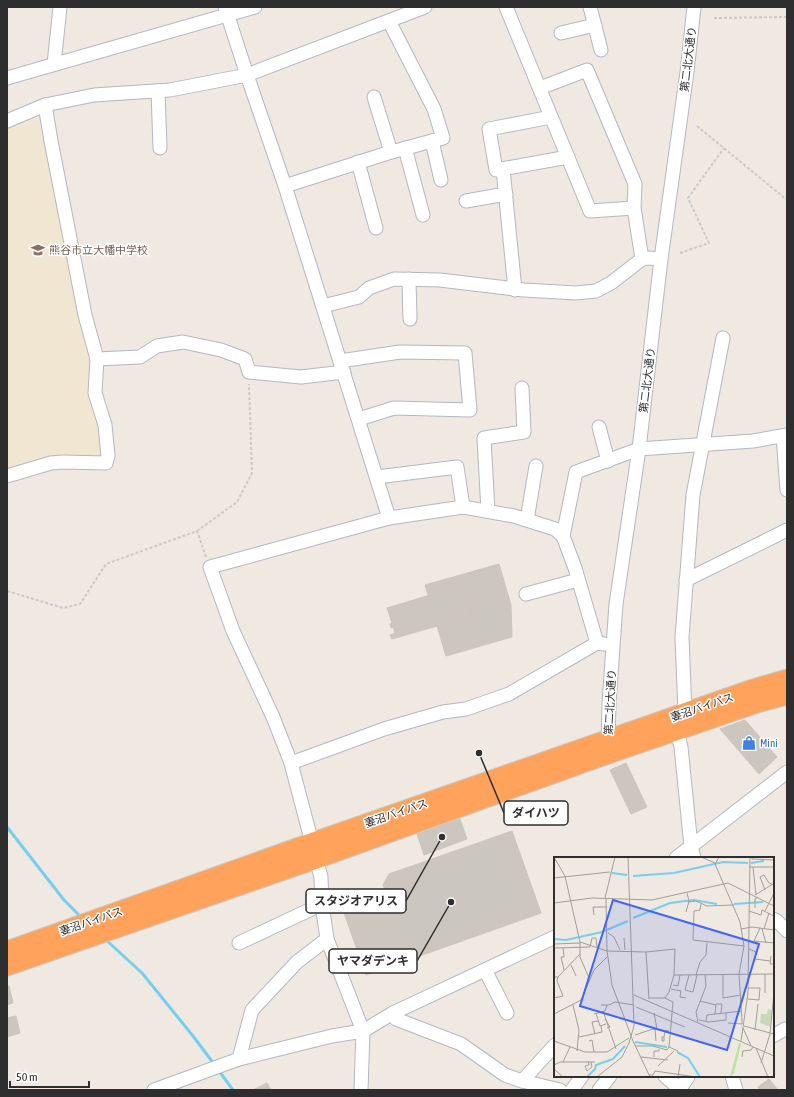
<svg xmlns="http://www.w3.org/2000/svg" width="794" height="1097" font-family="'Asap Condensed','Noto Sans JP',sans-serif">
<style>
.education{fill:#f0e6d1}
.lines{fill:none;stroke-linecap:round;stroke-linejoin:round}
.stream{stroke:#75cff0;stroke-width:3}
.building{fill:#cbc7bf;stroke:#cbc5ba}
.minor-casing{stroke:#b4b7c1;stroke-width:15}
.highway-casing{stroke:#c9c9c9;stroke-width:21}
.path{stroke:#c9c9c9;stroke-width:2;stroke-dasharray:3 2;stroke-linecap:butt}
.minor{stroke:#fff;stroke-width:13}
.highway{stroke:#ffa35c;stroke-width:19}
.labels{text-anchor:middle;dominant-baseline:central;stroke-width:3;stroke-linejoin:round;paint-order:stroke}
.street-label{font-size:11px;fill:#2e2e2e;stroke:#fff}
.education-label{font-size:11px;fill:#785e54;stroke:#fff;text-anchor:start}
.shop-label{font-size:11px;fill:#366cbe;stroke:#fff;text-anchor:start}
.inset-river{fill:none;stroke:#75cff0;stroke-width:2}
.inset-road{fill:none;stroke:#a29e99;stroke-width:1}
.view{fill:#4264fb;fill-opacity:0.15;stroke:#4264fb;stroke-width:2}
.inset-edge{fill:none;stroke:#2e2e2e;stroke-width:2}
.leader{fill:none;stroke:#2e2e2e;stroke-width:1.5}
.callout-dot{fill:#2e2e2e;stroke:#fff;stroke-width:1.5}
.callout{fill:#fff;stroke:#2e2e2e;stroke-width:1.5}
.callout-label{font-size:12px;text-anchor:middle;font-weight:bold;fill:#2e2e2e}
</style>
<rect width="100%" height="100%" fill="#efe9e1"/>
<path class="education" d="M 40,117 L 42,120 L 91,360 L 102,432 L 102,455 L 97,457 L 60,455 L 7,471 L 7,128 Z"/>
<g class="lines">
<g class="stream">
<path d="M 7,827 L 64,900 L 82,918"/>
<path d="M 105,939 L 142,973 L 193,1036 L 214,1064"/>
<path d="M 219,1071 L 233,1090"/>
</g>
</g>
<g class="building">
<path d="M 499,564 L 511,605 L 512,637 L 446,656 L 437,626 L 472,616 L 463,585 L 428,595 L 425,585 Z"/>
<path d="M 463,585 L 472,616 L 392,639 L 390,635 L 395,633 L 393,627 L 391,628 L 390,624 L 392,623 L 387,608 Z"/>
<path d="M 745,720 L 777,757 L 759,774 L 720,729 Z"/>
<path d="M 626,763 L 647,807 L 631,814 L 610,770 Z"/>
<path d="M 460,819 L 467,839 L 424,855 L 417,834 Z"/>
<path d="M 512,831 L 541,913 L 366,975 L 343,910 L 387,895 L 383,885 L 389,874 Z"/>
<path d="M 9,986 L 13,1003 L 7,1005 L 7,987 Z"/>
<path d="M 16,1016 L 20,1033 L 7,1037 L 7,1018 Z"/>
<path d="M 769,1079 L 778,1090 L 760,1090 L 758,1087 Z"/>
<path d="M 267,1083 L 271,1090 L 253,1090 Z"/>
</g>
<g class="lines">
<defs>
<g id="minor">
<path d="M 225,7 L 247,75 L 285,186 L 389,518"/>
<path d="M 506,7 L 590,211 L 634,208"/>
<path d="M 590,7 L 601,50"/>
<path d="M 561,33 L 595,25"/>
<path d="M 54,64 L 60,7"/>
<path d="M 7,78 L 255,7"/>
<path d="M 540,88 L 587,70 L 635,184 L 634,208 L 642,259"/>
<path d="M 158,91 L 160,148"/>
<path d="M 374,97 L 391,152"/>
<path d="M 551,117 L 489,129 L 496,170 L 568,157"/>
<path d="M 7,121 L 45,105 L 94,95 L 170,90 L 247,75 L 425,7"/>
<path d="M 432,141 L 441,180"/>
<path d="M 405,148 L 423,215"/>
<path d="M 358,162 L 376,228"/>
<path d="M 503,169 L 515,290"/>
<path d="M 285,186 L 388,153 L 443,138 L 434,109 L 389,21"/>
<path d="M 466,201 L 506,194"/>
<path d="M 409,279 L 410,319"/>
<path d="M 323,306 L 359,297 L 369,288 L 394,279 L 440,280 L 524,290 L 576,293 L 596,291 L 611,283 L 642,259 L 649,258 L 661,259"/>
<path d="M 97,359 L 140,357 L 157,346 L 183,342 L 221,350 L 245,359 L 249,372 L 301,377 L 344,372"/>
<path d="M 340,361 L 400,352 L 465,353 L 470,410 L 394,408 L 359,419"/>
<path d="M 599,427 L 608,461"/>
<path d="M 783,436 L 787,490"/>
<path d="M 7,476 L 51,463 L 62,462 L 106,463 L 108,456 L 105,425 L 95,393 L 97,359 L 85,315 L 51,141 L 45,105"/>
<path d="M 377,477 L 457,467 L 463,507"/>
<path d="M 488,511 L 484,438 L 524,432 L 522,388"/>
<path d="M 527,520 L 536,466"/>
<path d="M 563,536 L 576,472 L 639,449 L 753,441 L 787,435"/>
<path d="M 686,580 L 787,530"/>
<path d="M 526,594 L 578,580"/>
<path d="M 685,713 L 682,637 L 693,495 L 723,338"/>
<path d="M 677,731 L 681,747 L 691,846 L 694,858"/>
<path d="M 608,746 L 609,703 L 616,604 L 639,449 L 661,259 L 687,72 L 694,7"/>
<path d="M 291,763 L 384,729 L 443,712 L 466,709 L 509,694 L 597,643 L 604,644"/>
<path d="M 676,858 L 787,772"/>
<path d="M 773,919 L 777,921 L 787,931"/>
<path d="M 239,943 L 322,904"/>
<path d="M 485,970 L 507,1013"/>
<path d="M 393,1013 L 396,1019 L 461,1044 L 505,1075 L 522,1081 L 560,1090"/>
<path d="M 773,1036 L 785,1029"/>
<path d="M 239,1059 L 252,1010 L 297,962 L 327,939"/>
<path d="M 665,1076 L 680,1089"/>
<path d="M 732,1076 L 736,1090"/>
<path d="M 522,1081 L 555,1045"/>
<path d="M 154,1090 L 239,1059 L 332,1036 L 363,1031 L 393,1013 L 555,937"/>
<path d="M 361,1090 L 363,1031 L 327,939 L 322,904 L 321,877 L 291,763 L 273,717 L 233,631 L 210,567 L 389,518 L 463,507 L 514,516 L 555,529 L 563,536 L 575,568 L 597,643"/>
<path d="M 572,1090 L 582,1076"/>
<path d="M 599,1090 L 610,1076"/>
<path d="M 679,1090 L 688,1077"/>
</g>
<g id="highway">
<path d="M 7,951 L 311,843 L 753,689 L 787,679"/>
<path d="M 7,966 L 316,859 L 608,754 L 757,703 L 787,695"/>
</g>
</defs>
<use href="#minor" class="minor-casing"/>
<use href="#highway" class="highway-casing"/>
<g class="path">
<path d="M 714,18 L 787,17"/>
<path d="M 697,126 L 787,200"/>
<path d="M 680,253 L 709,243 L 688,198 L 724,148"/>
<path d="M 197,531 L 237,502 L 252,473 L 249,384"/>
<path d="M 7,591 L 63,608 L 80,604 L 106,564 L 197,531 L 206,557"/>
</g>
<use href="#minor" class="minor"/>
<use href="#highway" class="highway"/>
</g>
<defs>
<symbol id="school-bare" viewBox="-9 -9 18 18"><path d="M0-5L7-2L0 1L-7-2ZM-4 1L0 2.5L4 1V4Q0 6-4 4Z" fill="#8d6e63" stroke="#fff" stroke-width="2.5" paint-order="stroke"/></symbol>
<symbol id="shop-bare" viewBox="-9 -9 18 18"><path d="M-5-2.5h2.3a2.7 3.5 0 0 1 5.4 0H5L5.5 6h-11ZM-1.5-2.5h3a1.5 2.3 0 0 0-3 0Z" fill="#3f7fe0" stroke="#fff" stroke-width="2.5" paint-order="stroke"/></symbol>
</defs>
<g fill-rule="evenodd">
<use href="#school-bare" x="28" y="240" width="20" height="20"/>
<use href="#shop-bare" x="739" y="733" width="20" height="20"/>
</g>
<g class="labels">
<g class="street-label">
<text transform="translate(688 59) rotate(-83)">第二北大通り</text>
<text transform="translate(647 380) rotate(-83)">第二北大通り</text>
<text transform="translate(610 702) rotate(-87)">第二北大通り</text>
<text transform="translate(702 707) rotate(-19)">妻沼バイパス</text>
<text transform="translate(396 813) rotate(-19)">妻沼バイパス</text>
<text transform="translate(91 921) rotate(-19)">妻沼バイパス</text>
</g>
<g class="education-label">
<text x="49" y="250">熊谷市立大幡中学校</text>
</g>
<g class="shop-label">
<text x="760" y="743">Mini</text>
</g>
</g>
<g transform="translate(554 857)">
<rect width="220" height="220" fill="#efe9e1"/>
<path d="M 185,186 L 187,187 L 180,216 L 176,220 Z" fill="#b6e59e"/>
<path d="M 214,152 L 218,153 L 216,170 L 206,166 L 207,157 L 213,157 Z" fill="#c8d9b8"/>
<path class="inset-river" d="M 197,6 L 210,4M 58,16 L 73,18M 79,19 L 120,16 L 169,5 L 194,6M 180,47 L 209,45M 79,61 L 116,46 L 140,43 L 163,47M 0,82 L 12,83 L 48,75 L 74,64M 81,185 L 113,190M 123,195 L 134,201 L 146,220M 33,220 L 41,212 L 42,208 L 59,202 L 71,189"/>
<path class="inset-road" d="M 0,0 L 11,19 L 26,85 L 26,100 L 35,121M 147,0 L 161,6M 165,0 L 161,7 L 186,65 L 190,89 L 185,117 L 188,164 L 188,167 L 174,166M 198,0 L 198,2 L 220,3M 195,10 L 220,10M 199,10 L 202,38M 0,21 L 56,15M 211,33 L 206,20 L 210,18 L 215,26 L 220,28M 201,38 L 219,27M 51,41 L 61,0M 52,41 L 53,94 L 58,128 L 79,184 L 96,220M 135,45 L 142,44 L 153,49 L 180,48M 0,46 L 38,41 L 98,43 L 174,26 L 220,49M 147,47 L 146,53 L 140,54 L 139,83 L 190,89M 201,51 L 201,42 L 204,40M 195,54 L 207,58 L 208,53 L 220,59M 211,54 L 220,36M 132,55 L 135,44 L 133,36M 40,58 L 39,50 L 53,50M 206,71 L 200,84 L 220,86M 187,72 L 198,70 L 220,73M 208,72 L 212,86M 210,72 L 215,56M 54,76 L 60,80 L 66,93M 70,81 L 71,93M 26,85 L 53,94 L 92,95 L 121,92 L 120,118 L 115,135 L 111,141 L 95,141M 0,87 L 26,86M 9,90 L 10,100 L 7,100 L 10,113M 0,91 L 36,90 L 38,81 L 42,81 L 43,90M 195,92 L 202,95 L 201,102 L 216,104M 92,95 L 95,142M 217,99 L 216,107 L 220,107M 17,108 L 22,119M 211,117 L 211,136M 120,118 L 220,117M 135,118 L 131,133 L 139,135 L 143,118M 142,118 L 146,105 L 152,98 L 153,86M 169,118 L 169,141 L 187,138M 0,120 L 4,120 L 26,97M 119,128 L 124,129 L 126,118M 117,132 L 127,134 L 126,140 L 132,141M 80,138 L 220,199M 0,141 L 9,139 L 3,124 L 4,120M 111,141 L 119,145 L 115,190 L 124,194M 194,142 L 205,143 L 206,131 L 194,131M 146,144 L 162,148M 19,148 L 25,173 L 23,194M 47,148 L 55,148 L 61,145 L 80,148M 82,150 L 131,170M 49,154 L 62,192M 42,156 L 46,169 L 52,167M 100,156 L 103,172M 0,157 L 27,143 L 40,113 L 54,99M 40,157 L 51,154 L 53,148M 161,157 L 162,147 L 168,147 L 167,156M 51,162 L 56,170 L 53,171M 145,163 L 155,165 L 172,163 L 172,156M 152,164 L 153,158 L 188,154M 144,165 L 142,155 L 152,129 L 151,118M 190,169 L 220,177M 189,171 L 197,189M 101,172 L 102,184M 201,173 L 204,147M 41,177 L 38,165 L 44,164M 81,178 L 99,172 L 115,174M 25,180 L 48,175 L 47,169M 110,180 L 108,180 L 108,184 L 110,184 L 110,180 L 111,173M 0,184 L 31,195 L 53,195 L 75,181M 35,184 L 38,183 L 40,195M 187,184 L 194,136 L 196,0M 81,189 L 99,189 L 113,193 L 115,190M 202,191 L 214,220M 87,200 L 114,203M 100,200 L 100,194 L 105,194 L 105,192M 188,200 L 189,194 L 197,193 L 199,190M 34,204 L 35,208 L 31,209 L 33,214 L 38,210 L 37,205M 9,205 L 16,190M 207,206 L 216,177 L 220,135M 0,208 L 6,205 L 41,205M 104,209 L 120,194M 0,212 L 9,220M 95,218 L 99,218 L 101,214 L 142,220M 43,220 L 68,200 L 75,186 L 80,169 L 74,0M 124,220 L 126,207"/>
<path class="view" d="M 59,43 L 205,87 L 173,193 L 26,149 Z"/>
<rect width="220" height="220" class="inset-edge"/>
</g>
<path class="leader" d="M479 753L504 813M442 837L406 901M451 902L417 961"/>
<g class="callout-dot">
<circle cx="479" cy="753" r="4"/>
<circle cx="442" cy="837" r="4"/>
<circle cx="451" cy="902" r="4"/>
</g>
<g class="callout">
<rect x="504" y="801" width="64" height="24" rx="4"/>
<rect x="306" y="889" width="100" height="24" rx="4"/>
<rect x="329" y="949" width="88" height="24" rx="4"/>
</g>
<g class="callout-label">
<text x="536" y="817">ダイハツ</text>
<text x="356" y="905">スタジオアリス</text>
<text x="373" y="965">ヤマダデンキ</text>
</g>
<rect width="794" height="1097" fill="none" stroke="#2e2e2e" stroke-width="16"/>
<path d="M10 1081v6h79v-6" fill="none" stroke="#2e2e2e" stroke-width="2"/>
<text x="16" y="1081" font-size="12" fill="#2e2e2e" stroke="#ffffff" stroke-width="3" paint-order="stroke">50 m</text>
</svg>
